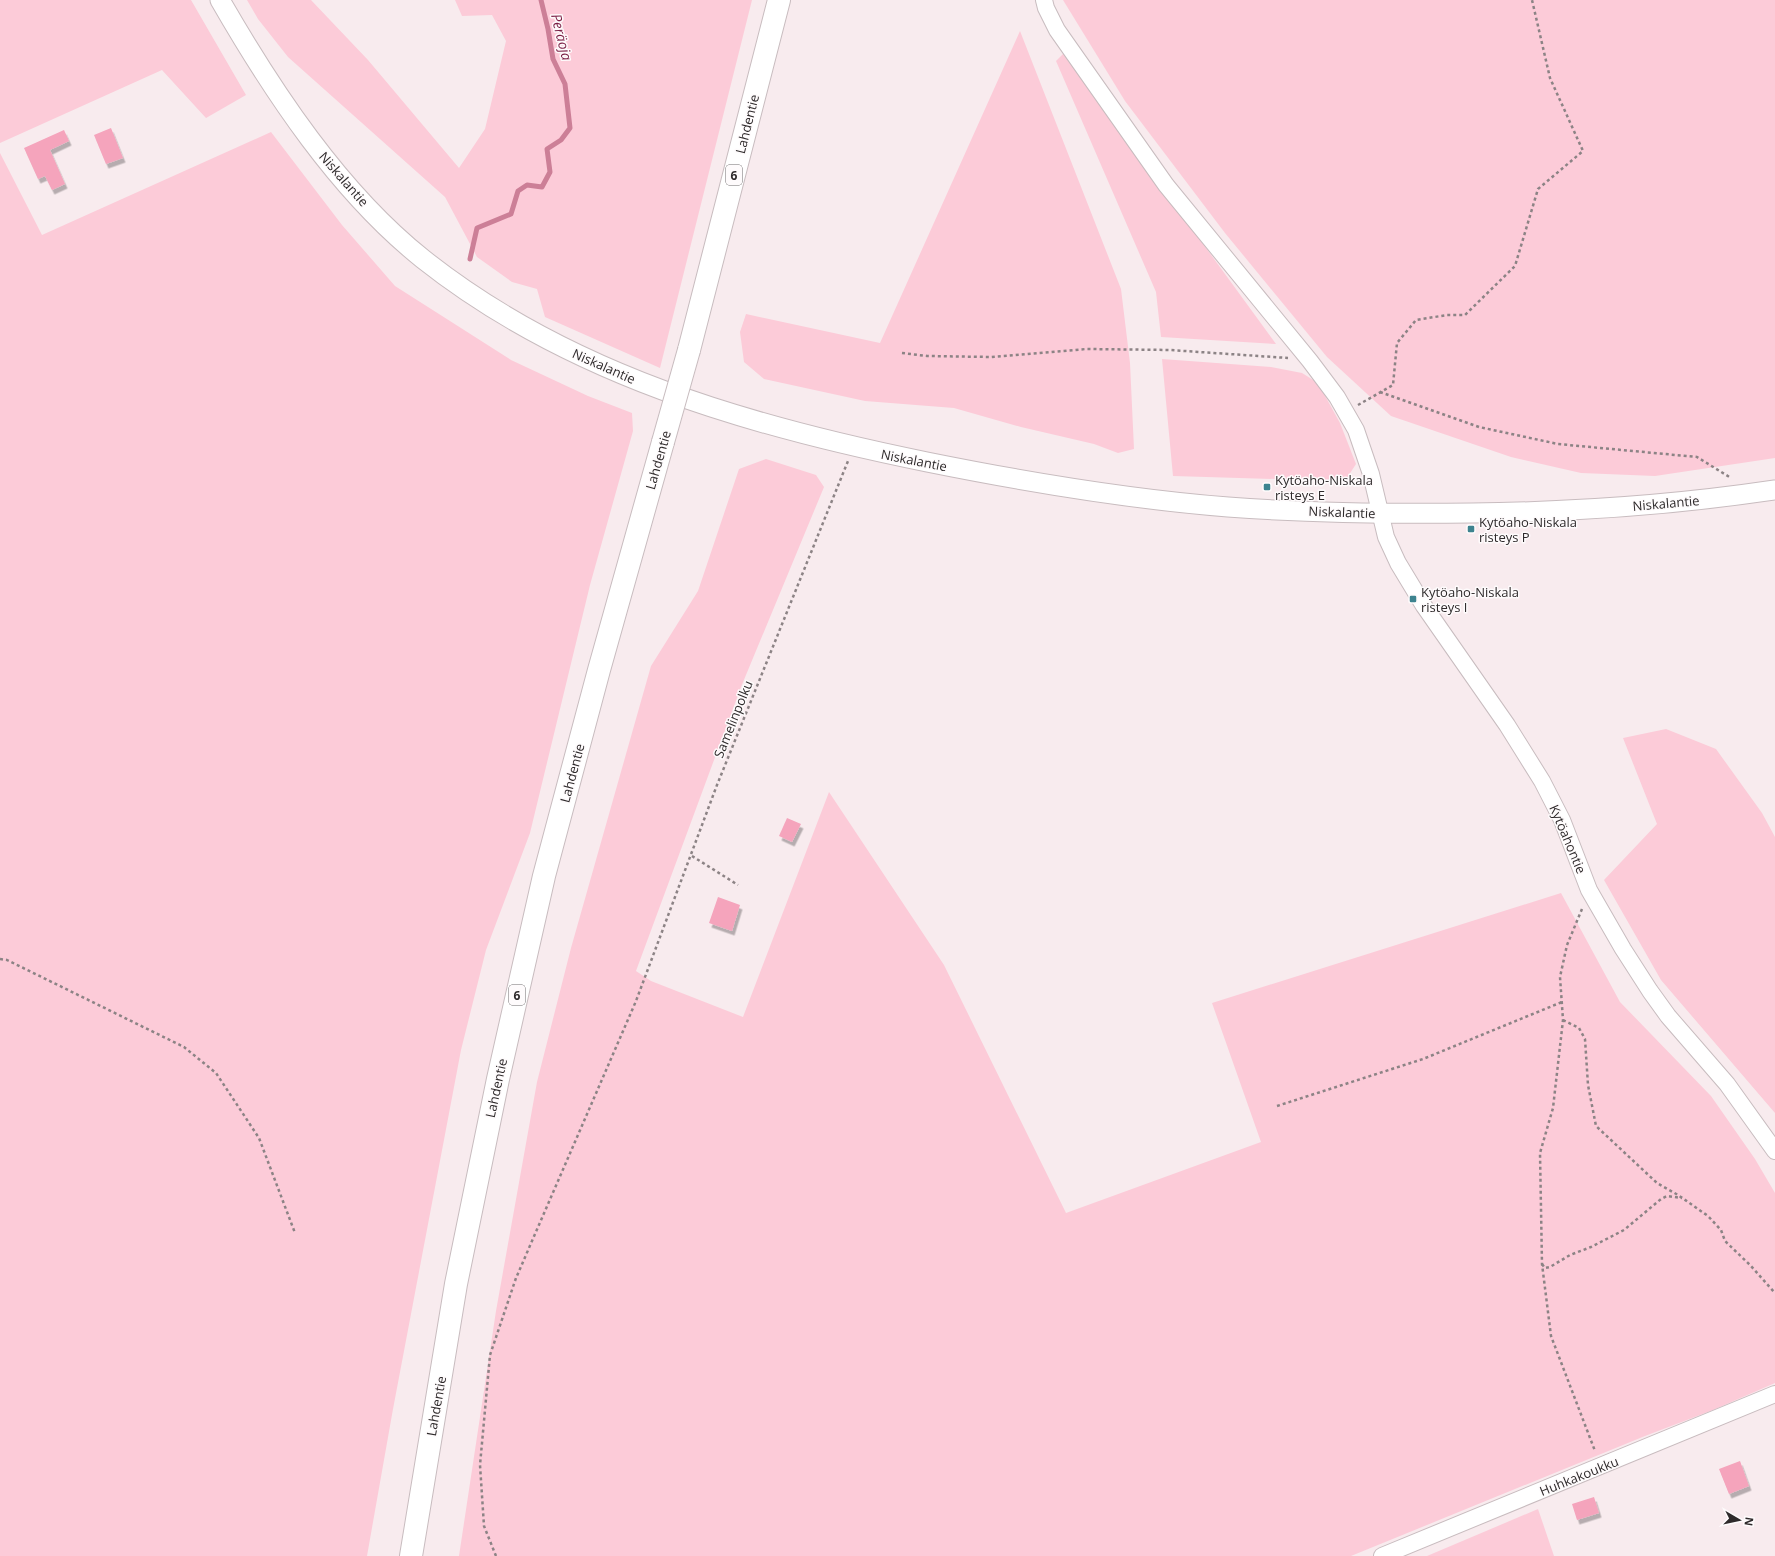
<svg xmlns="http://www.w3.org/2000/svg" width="1775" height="1556" font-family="'Open Sans',sans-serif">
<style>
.green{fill:#fccbd8}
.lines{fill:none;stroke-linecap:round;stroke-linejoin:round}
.stream{stroke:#cc7f97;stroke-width:5}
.building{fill:#f5a4bc;filter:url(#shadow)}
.minor-casing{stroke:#c8bcbf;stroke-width:18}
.tertiary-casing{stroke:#c8bcbf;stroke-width:21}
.trunk-casing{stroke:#c8bcbf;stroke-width:24}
.path{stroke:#8c8385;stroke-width:2.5;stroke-dasharray:3 3;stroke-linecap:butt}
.minor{stroke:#fff;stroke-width:16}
.tertiary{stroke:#fff;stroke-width:19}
.trunk{stroke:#fff;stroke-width:22}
.trunk-bridge-casing{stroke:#c8bcbf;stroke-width:24;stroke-linecap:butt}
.trunk-bridge{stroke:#fff;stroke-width:22}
.poi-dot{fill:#3d838f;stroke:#fefbfc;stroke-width:1.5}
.labels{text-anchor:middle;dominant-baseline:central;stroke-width:3;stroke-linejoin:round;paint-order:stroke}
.shield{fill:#fefbfc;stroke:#6c696a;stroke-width:1}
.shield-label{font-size:12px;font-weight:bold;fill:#2e2a2b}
.street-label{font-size:13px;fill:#2e2a2b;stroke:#fefbfc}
.poi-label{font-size:13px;fill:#2e2a2b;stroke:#fefbfc;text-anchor:start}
.water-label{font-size:14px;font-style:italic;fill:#7b1f45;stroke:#fefbfc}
</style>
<defs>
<filter id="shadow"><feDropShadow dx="2.5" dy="4.5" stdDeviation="0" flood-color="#0004"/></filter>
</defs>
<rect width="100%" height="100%" fill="#f8ebee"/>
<g class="green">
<path d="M 0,0 L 191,0 L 246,95 L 206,118 L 162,70 L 0,143 Z"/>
<path d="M 247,0 L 311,0 L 368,60 L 459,168 L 485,129 L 506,41 L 492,15 L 462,16 L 455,0 L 752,0 L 660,368 L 545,317 L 537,289 L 512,282 L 477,257 L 445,197 L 288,57 L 258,19 Z"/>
<path d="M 1063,0 L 1775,0 L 1775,458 L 1655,476 L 1581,473 L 1511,457 L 1391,416 L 1327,357 L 1225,233 L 1125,101 Z"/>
<path d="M 1020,31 L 1121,289 L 1130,363 L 1134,449 L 1118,453 L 1094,444 L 1021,427 L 954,408 L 865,401 L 764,379 L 744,362 L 740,332 L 746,314 L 880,343 Z"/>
<path d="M 1064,53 L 1276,344 L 1161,337 L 1156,292 L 1056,61 Z"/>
<path d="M 271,132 L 342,225 L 395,286 L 511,360 L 588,396 L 632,413 L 633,431 L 590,585 L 530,833 L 486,950 L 461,1050 L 393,1409 L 367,1556 L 0,1556 L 0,153 L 42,235 Z"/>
<path d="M 1162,359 L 1271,367 L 1302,373 L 1318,383 L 1340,423 L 1356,464 L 1345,481 L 1173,476 Z"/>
<path d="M 766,459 L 816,475 L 824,487 L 741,687 L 636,971 L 651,981 L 743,1017 L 829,792 L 944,965 L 1066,1213 L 1261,1142 L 1212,1003 L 1561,893 L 1620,1002 L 1711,1096 L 1755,1159 L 1775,1193 L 1775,1383 L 1713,1410 L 1645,1436 L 1351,1556 L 459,1556 L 496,1311 L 537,1082 L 571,948 L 651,666 L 698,591 L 739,469 Z"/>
<path d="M 1666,729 L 1716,749 L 1762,813 L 1775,837 L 1775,1113 L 1661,980 L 1604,880 L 1657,824 L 1623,738 Z"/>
<path d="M 1538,1509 L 1554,1556 L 1427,1556 Z"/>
</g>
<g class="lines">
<path class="stream" d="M 470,259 L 477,228 L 511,214 L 518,191 L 527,185 L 542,187 L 550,172 L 547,149 L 561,140 L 570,128 L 565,84 L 553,59 L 548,29 L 541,0"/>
</g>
<g class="building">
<path d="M 111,128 L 123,158 L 106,164 L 94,135 Z"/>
<path d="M 64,130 L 69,141 L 50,150 L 65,184 L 52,190 L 45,176 L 38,179 L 24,148 Z"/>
<path d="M 787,818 L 801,824 L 792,842 L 779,836 Z"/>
<path d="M 718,897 L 740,905 L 732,931 L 709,923 Z"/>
<path d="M 1740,1461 L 1749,1486 L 1729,1494 L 1719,1469 Z"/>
<path d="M 1594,1497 L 1599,1513 L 1577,1520 L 1572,1504 Z"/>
</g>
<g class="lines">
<defs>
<g id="minor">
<path d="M 1044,0 L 1046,8 L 1057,30 L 1166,185 L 1310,361 L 1337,397 L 1356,430 L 1371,474 L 1386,537 L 1398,563 L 1424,606 L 1507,725 L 1542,781 L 1562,820 L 1589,890 L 1623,949 L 1650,991 L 1668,1016 L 1727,1084 L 1775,1151"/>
<path d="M 1382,1556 L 1775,1394"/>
</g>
<path id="tertiary" d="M 220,0 C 273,92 339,192 423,259 C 568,374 749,426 927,462 C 1026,482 1127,499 1228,507 C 1309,513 1390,514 1472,513 C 1573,512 1674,505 1775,490"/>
<g id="trunk">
<path d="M 689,350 L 779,0"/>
<path d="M 411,1556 L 456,1284 L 498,1079 L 544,876 L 599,670 L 663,442"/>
</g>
</defs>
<use href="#minor" class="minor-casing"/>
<use href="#tertiary" class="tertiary-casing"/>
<use href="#trunk" class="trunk-casing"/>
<g class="path">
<path d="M 902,353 L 927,356 L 991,357 L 1086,349 L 1170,350 L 1288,358"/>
<path d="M 1380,392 L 1479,427 L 1558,444 L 1697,457 L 1731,478"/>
<path d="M 1358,405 L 1393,385 L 1397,343 L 1416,320 L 1447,315 L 1465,315 L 1515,266 L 1538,189 L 1583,151 L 1550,78 L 1532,0"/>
<path d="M 692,856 L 738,885"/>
<path d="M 1582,909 L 1567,945 L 1560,977 L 1563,1020 L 1553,1108 L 1540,1153 L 1542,1264 L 1551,1336 L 1595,1451"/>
<path d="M 0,959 L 7,960 L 184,1047 L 216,1073 L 259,1138 L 295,1233"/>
<path d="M 1563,1020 L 1579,1028 L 1585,1039 L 1588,1085 L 1596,1126 L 1657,1183 L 1678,1195 L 1708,1216 L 1721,1230 L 1725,1241 L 1750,1265 L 1775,1293"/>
<path d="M 1277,1106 L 1423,1059 L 1562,1002"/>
<path d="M 1542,1264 L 1545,1268 L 1550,1267 L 1570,1255 L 1591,1247 L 1624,1230 L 1661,1199 L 1667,1196 L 1682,1198"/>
<path d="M 496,1556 L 484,1526 L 480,1465 L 490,1355 L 516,1278 L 636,1001 L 717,785 L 848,461"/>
</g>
<use href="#minor" class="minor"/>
<use href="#tertiary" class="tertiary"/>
<use href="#trunk" class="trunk"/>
<defs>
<path id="trunk-bridge" d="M 663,442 L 689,350"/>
</defs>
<use href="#trunk-bridge" class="trunk-bridge-casing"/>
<use href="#trunk-bridge" class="trunk-bridge"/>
</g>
<g class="poi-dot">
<rect x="1263" y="483" width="8" height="8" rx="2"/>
<rect x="1467" y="525" width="8" height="8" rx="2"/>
<rect x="1409" y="595" width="8" height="8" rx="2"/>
</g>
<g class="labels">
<g class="shield">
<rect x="726" y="165" width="16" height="20" rx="3"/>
<rect x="509" y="985" width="16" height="20" rx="3"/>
</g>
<g class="shield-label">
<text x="734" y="175">6</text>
<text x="517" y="995">6</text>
</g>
<g class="street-label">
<text transform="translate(747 124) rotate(-76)">Lahdentie</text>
<text transform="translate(344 179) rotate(49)">Niskalantie</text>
<text transform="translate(604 366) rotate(24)">Niskalantie</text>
<text transform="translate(658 460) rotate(-74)">Lahdentie</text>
<text transform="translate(914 460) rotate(11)">Niskalantie</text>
<text transform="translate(1666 503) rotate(-5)">Niskalantie</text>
<text transform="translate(1342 512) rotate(2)">Niskalantie</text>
<text transform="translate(733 719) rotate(-68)">Samelinpolku</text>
<text transform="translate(572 773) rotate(-75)">Lahdentie</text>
<text transform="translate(1568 839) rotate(67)">Kytöahontie</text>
<text transform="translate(496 1088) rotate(-78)">Lahdentie</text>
<text transform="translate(436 1406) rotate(-80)">Lahdentie</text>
<text transform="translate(1579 1476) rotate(-22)">Huhkakoukku</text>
</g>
<g class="poi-label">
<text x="1275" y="480">Kytöaho-Niskala<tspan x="1275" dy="15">risteys E</tspan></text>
<text x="1479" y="522">Kytöaho-Niskala<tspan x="1479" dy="15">risteys P</tspan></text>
<text x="1421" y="592">Kytöaho-Niskala<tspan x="1421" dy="15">risteys I</tspan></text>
</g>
<g class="water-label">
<text transform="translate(562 37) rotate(76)">Peräoja</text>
</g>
</g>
<g transform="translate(1739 1520) rotate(99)" stroke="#fefbfc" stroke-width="3" paint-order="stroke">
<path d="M0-3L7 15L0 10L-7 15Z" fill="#2e2a2b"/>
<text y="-6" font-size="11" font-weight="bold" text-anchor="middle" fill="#2e2a2b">N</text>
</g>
</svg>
